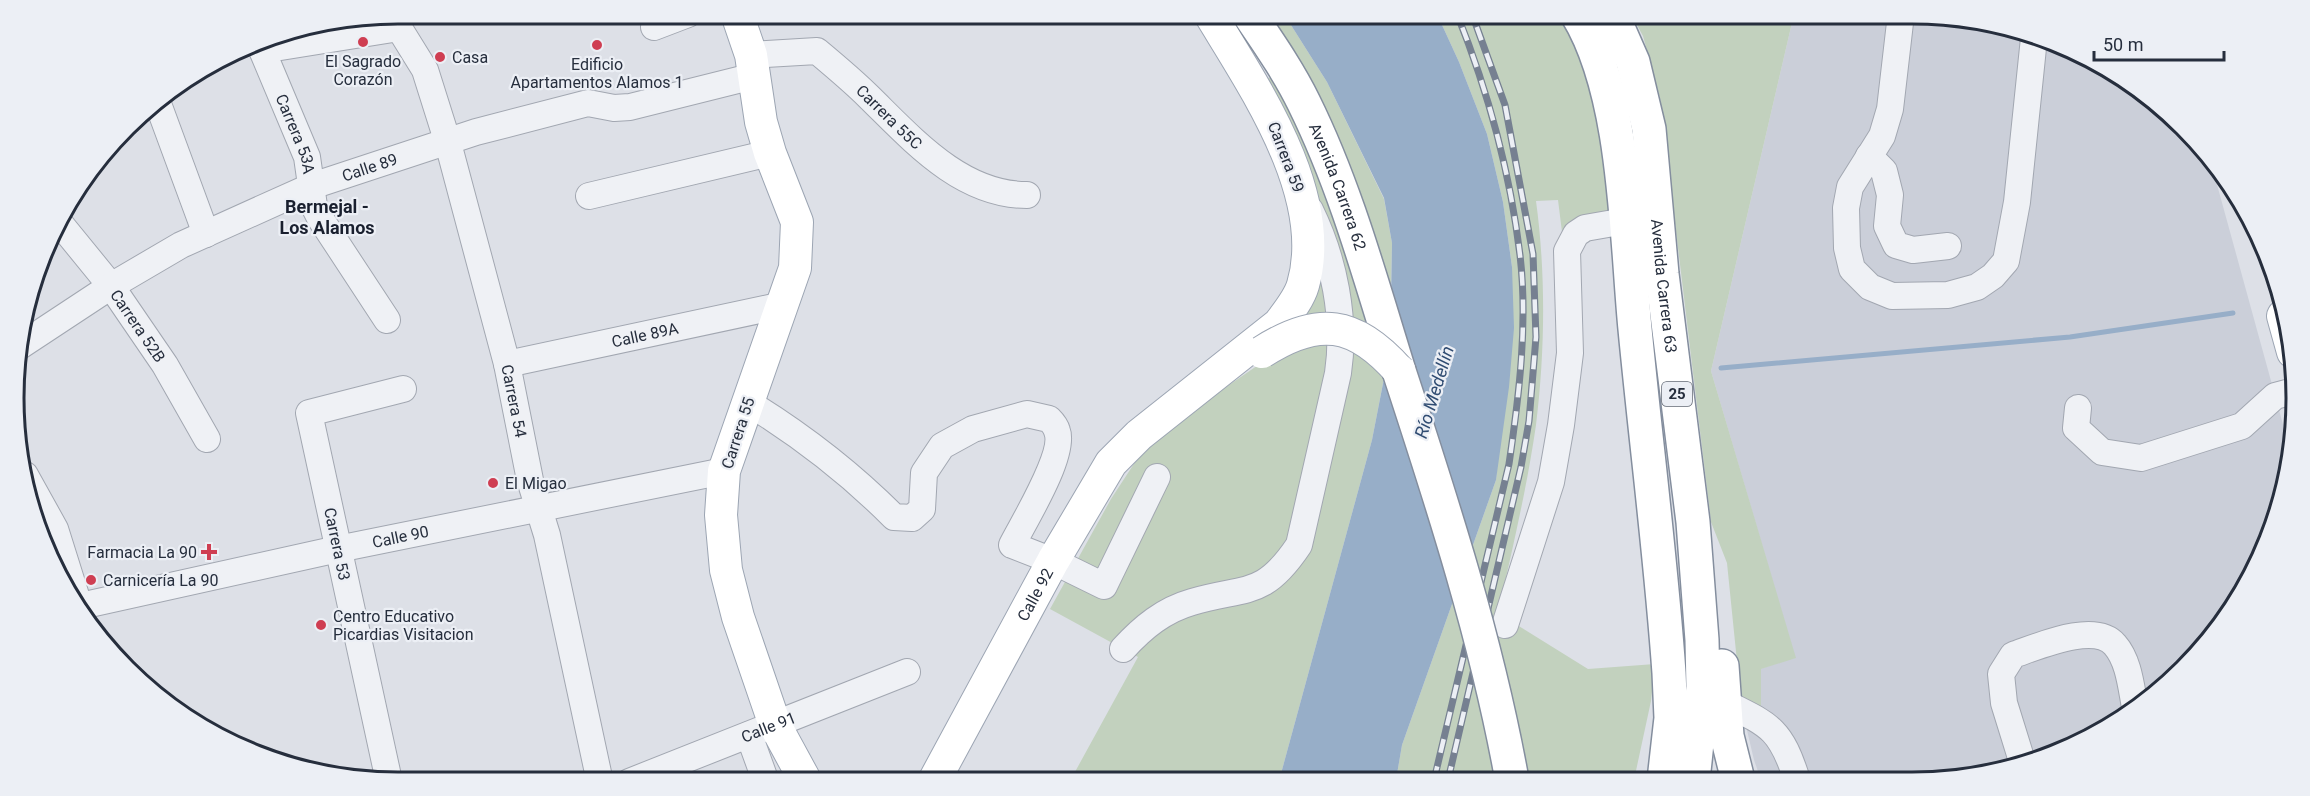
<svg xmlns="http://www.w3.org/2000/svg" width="2310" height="796" font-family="Roboto,sans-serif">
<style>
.built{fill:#cbcfd9}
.green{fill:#c2d1be}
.water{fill:#97aec8}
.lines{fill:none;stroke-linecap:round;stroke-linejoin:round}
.stream{stroke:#97aec8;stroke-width:5}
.minor-casing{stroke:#a2a7b1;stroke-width:28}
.major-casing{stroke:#9ca5b3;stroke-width:34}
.highway-casing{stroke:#848e9e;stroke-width:36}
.minor{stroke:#eff1f5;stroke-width:26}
.major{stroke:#fff;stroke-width:32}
.highway{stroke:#fff;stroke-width:33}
.rail-casing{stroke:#768091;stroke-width:7}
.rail{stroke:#eceff5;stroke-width:4.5;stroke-dasharray:14;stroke-linecap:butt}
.major-bridge-casing{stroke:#9ca5b3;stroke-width:34;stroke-linecap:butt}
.highway-bridge-casing{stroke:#848e9e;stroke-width:36;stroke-linecap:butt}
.major-bridge{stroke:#fff;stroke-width:32}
.highway-bridge{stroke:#fff;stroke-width:33}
.poi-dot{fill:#cf3e52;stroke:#eceff5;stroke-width:2}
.labels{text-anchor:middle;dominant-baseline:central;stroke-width:4.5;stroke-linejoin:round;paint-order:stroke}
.shield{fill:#eceff5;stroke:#616874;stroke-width:1.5}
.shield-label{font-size:15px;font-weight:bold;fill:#262e3d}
.poi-label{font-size:16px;fill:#262e3d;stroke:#eceff5;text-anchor:start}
.street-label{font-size:16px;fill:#262e3d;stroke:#eceff5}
.neighbourhood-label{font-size:18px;font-weight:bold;fill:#191f2e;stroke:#eceff5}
.water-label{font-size:18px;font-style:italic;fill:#304c72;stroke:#eceff5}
.rim{fill:none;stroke:#262e3d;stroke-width:3}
</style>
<rect width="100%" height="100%" fill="#dde0e7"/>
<path class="built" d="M 1794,14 L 1912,14 L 2011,27 L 2146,93 L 2213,170 L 2287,439 L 2283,497 L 2245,591 L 2166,687 L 2082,743 L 1963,779 L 1761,780 L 1754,760 L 1746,726 L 1761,708 L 1760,669 L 1795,657 L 1711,371 Z"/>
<g class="green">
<path d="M 1267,14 L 1284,14 L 1327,82 L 1384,199 L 1392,243 L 1391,293 L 1324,109 L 1300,61 Z"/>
<path d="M 1437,14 L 1566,14 L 1599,97 L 1614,213 L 1563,240 L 1558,200 L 1536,201 C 1546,274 1545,352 1536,425 C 1527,488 1512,550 1498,613 L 1588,669 L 1655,664 L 1651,701 L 1634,780 L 1396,780 L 1402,745 L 1496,480 L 1512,267 L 1503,202 L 1487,134 L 1459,62 Z"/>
<path d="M 1631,14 L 1736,14 L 1737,17 L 1760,14 L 1794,14 L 1711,371 L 1796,658 L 1761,669 L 1761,708 L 1741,701 L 1727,563 L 1711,522 L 1660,98 L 1643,36 Z"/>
<path d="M 1275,74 L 1307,139 L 1371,327 L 1293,326 L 1311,289 L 1262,83 Z"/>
<path d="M 1297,342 L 1360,347 L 1384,378 L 1372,440 L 1279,781 L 1070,781 L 1138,657 L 1050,609 L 1111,499 L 1141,453 L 1178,420 L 1267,359 Z"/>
</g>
<path class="water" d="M 1284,14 L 1437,14 L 1459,62 L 1487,134 L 1503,202 L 1512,267 L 1514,328 L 1509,387 L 1496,480 L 1402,745 L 1396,780 L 1279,781 L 1372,440 L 1387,363 L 1391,301 L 1392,243 L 1384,198 L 1327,82 Z"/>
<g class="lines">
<path class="stream" d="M 1721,368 L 2070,337 L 2233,313"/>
<defs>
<g id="minor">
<path d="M 1901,14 L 1890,109 L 1882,136 L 1850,187 L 1846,208 L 1847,248 L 1852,269 L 1870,287 L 1892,296 L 1948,295 L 1977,287 L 1993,276 L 2006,261 L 2017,202 L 2034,38"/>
<path d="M 654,27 L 688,14"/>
<path id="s1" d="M 260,41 L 262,50 L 307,157 L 314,206 L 320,218 L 387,320"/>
<path id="s2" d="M 262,50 L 399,28 L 425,70 L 448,143 L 507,364 L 530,480 L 547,535 L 600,782"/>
<path id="s3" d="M 751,55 L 817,51 C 835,66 853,81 869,97 C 913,140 961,195 1027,195"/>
<path d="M 157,101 L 206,234"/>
<path d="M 1869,156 L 1884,171 L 1890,195 L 1887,226 L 1896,245 L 1913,250 L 1948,246"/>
<path d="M 589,196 L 770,153"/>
<path id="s4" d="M 58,221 L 111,286 L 165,365 L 207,439"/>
<path id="s5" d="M 17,348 L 111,286 L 181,245 L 312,186 L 476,132 L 588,103 L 614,108 L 630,107 L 754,76"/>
<path id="s6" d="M 507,364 L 783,305"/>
<path d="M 747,402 C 801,435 850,473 894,517 L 912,518 L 922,509 L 924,473 L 942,446 L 973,429 L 1027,414 L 1049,419 C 1052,422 1056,427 1057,431 C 1066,454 1023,523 1012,545 L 1053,561 L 1104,586 L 1157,477"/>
<path d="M 2078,408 L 2076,428 L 2102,452 L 2141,458 L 2242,426 L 2275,396 L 2290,392"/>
<path d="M 25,475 L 55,529 L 82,615"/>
<path id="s7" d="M 76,607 L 338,549 L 724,471"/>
<path d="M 1505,625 L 1551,482 L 1561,425 L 1570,353 L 1567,251 L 1576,234 L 1585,228 L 1625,221"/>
<path d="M 1123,649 C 1143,627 1164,610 1192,602 C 1246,586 1263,599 1299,545 L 1338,373 C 1346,318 1334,259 1310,210"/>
<path d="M 1725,703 C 1770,725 1781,729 1797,780"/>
<path d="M 749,735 L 766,782"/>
<path d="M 2022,761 L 2004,703 L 2001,674 L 2013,655 C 2037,647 2095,621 2115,645 C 2129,661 2131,687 2135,707"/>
<path d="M 389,781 L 309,413 L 403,389"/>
<path id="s8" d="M 629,782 L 907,672"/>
</g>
<g id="major">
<path d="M 737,14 L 751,55 L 761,122 L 770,153 L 797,222 L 795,268 L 724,471 L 721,515 L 726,570 L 738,617 L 775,725 L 806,782"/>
<path d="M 2283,316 L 2293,352"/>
<path id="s9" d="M 934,781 L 1053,561 L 1111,463 L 1139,435 L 1279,324 C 1288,312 1299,299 1303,285 C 1329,195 1254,87 1210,14"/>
</g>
<g id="highway">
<path id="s10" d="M 1249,14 C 1268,42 1289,72 1304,103 C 1346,188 1371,281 1399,371"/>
<path d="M 1577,14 C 1626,94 1626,235 1635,329 C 1646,444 1661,558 1669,673 L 1671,718 L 1664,780"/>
<path id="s11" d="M 1612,14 L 1633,62 L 1649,129 L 1662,274 L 1693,522 L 1702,640 L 1703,687 L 1693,780"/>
<path d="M 1722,666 L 1727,736 L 1738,780"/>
</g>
</defs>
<use href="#minor" class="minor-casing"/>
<use href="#major" class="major-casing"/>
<use href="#highway" class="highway-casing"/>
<use href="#minor" class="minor"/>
<use href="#major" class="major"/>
<use href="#highway" class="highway"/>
<defs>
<g id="rail">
<path d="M 1434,780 L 1509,464 C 1519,396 1528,324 1520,255 C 1510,172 1488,91 1457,14"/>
<path d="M 1448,780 L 1521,467 L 1529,421 L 1536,337 L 1533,254 L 1505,105 L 1472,14"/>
</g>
</defs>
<use href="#rail" class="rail-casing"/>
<use href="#rail" class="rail"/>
<defs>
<path id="major-bridge" d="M 1262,352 C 1318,316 1355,321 1399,371"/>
<path id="highway-bridge" d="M 1399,371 C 1443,505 1487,641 1512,780"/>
</defs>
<use href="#major-bridge" class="major-bridge-casing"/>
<use href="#highway-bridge" class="highway-bridge-casing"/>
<use href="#major-bridge" class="major-bridge"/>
<use href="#highway-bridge" class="highway-bridge"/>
</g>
<g class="poi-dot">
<circle cx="363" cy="42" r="6"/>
<circle cx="597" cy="45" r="6"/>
<circle cx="440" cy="57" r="6"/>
<circle cx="493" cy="483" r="6"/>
<path d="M206 543h6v6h6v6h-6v6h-6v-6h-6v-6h6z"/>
<circle cx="91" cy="580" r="6"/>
<circle cx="321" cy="625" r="6"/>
</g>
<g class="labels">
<rect class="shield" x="1662" y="382" width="30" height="24" rx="4.5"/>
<g class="shield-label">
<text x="1677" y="394">25</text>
</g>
<g class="poi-label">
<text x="452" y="57">Casa</text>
<text x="363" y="61" text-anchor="middle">El Sagrado<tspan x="363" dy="18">Corazón</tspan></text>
<text x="597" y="64" text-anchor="middle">Edificio<tspan x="597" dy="18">Apartamentos Alamos 1</tspan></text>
<text x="505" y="483">El Migao</text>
<text x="197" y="552" text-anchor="end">Farmacia La 90</text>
<text x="103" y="580">Carnicería La 90</text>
<text x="333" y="616">Centro Educativo<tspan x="333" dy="18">Picardias Visitacion</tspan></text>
</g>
<g class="street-label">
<text stroke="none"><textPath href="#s3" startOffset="164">Carrera 55C</textPath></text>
<text stroke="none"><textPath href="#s1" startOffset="100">Carrera 53A</textPath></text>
<text transform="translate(1286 157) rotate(69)">Carrera 59</text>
<text stroke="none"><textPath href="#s5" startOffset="398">Calle 89</textPath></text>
<text stroke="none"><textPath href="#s10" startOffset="195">Avenida Carrera 62</textPath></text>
<text stroke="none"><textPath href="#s11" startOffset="279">Avenida Carrera 63</textPath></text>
<text stroke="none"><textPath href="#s4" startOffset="132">Carrera 52B</textPath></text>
<text stroke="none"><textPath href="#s6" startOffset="141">Calle 89A</textPath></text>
<text stroke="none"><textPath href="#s2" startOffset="531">Carrera 54</textPath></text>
<text transform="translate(738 433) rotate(-72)">Carrera 55</text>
<text stroke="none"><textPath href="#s7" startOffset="332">Calle 90</textPath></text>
<text transform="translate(337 544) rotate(78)">Carrera 53</text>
<text stroke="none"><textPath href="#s9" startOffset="212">Calle 92</textPath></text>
<text stroke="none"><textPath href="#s8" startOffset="150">Calle 91</textPath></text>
</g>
<g class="neighbourhood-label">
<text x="327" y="206">Bermejal -<tspan x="327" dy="21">Los Alamos</tspan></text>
</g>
<g class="water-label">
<text transform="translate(1434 392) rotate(-73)">Río Medellín</text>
</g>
</g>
<path d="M0 0H2310V796H0ZM398 24H1912A374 374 0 0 1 2286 398V398A374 374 0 0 1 1912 772H398A374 374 0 0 1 24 398V398A374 374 0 0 1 398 24Z" fill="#eceff5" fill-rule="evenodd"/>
<path class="rim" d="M398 24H1912A374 374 0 0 1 2286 398V398A374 374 0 0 1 1912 772H398A374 374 0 0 1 24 398V398A374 374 0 0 1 398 24Z"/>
<path d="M2094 51v9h130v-9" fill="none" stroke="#262e3d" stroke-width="3"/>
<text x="2103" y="51" font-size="18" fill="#262e3d" stroke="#eceff5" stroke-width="4.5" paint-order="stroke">50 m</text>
</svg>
